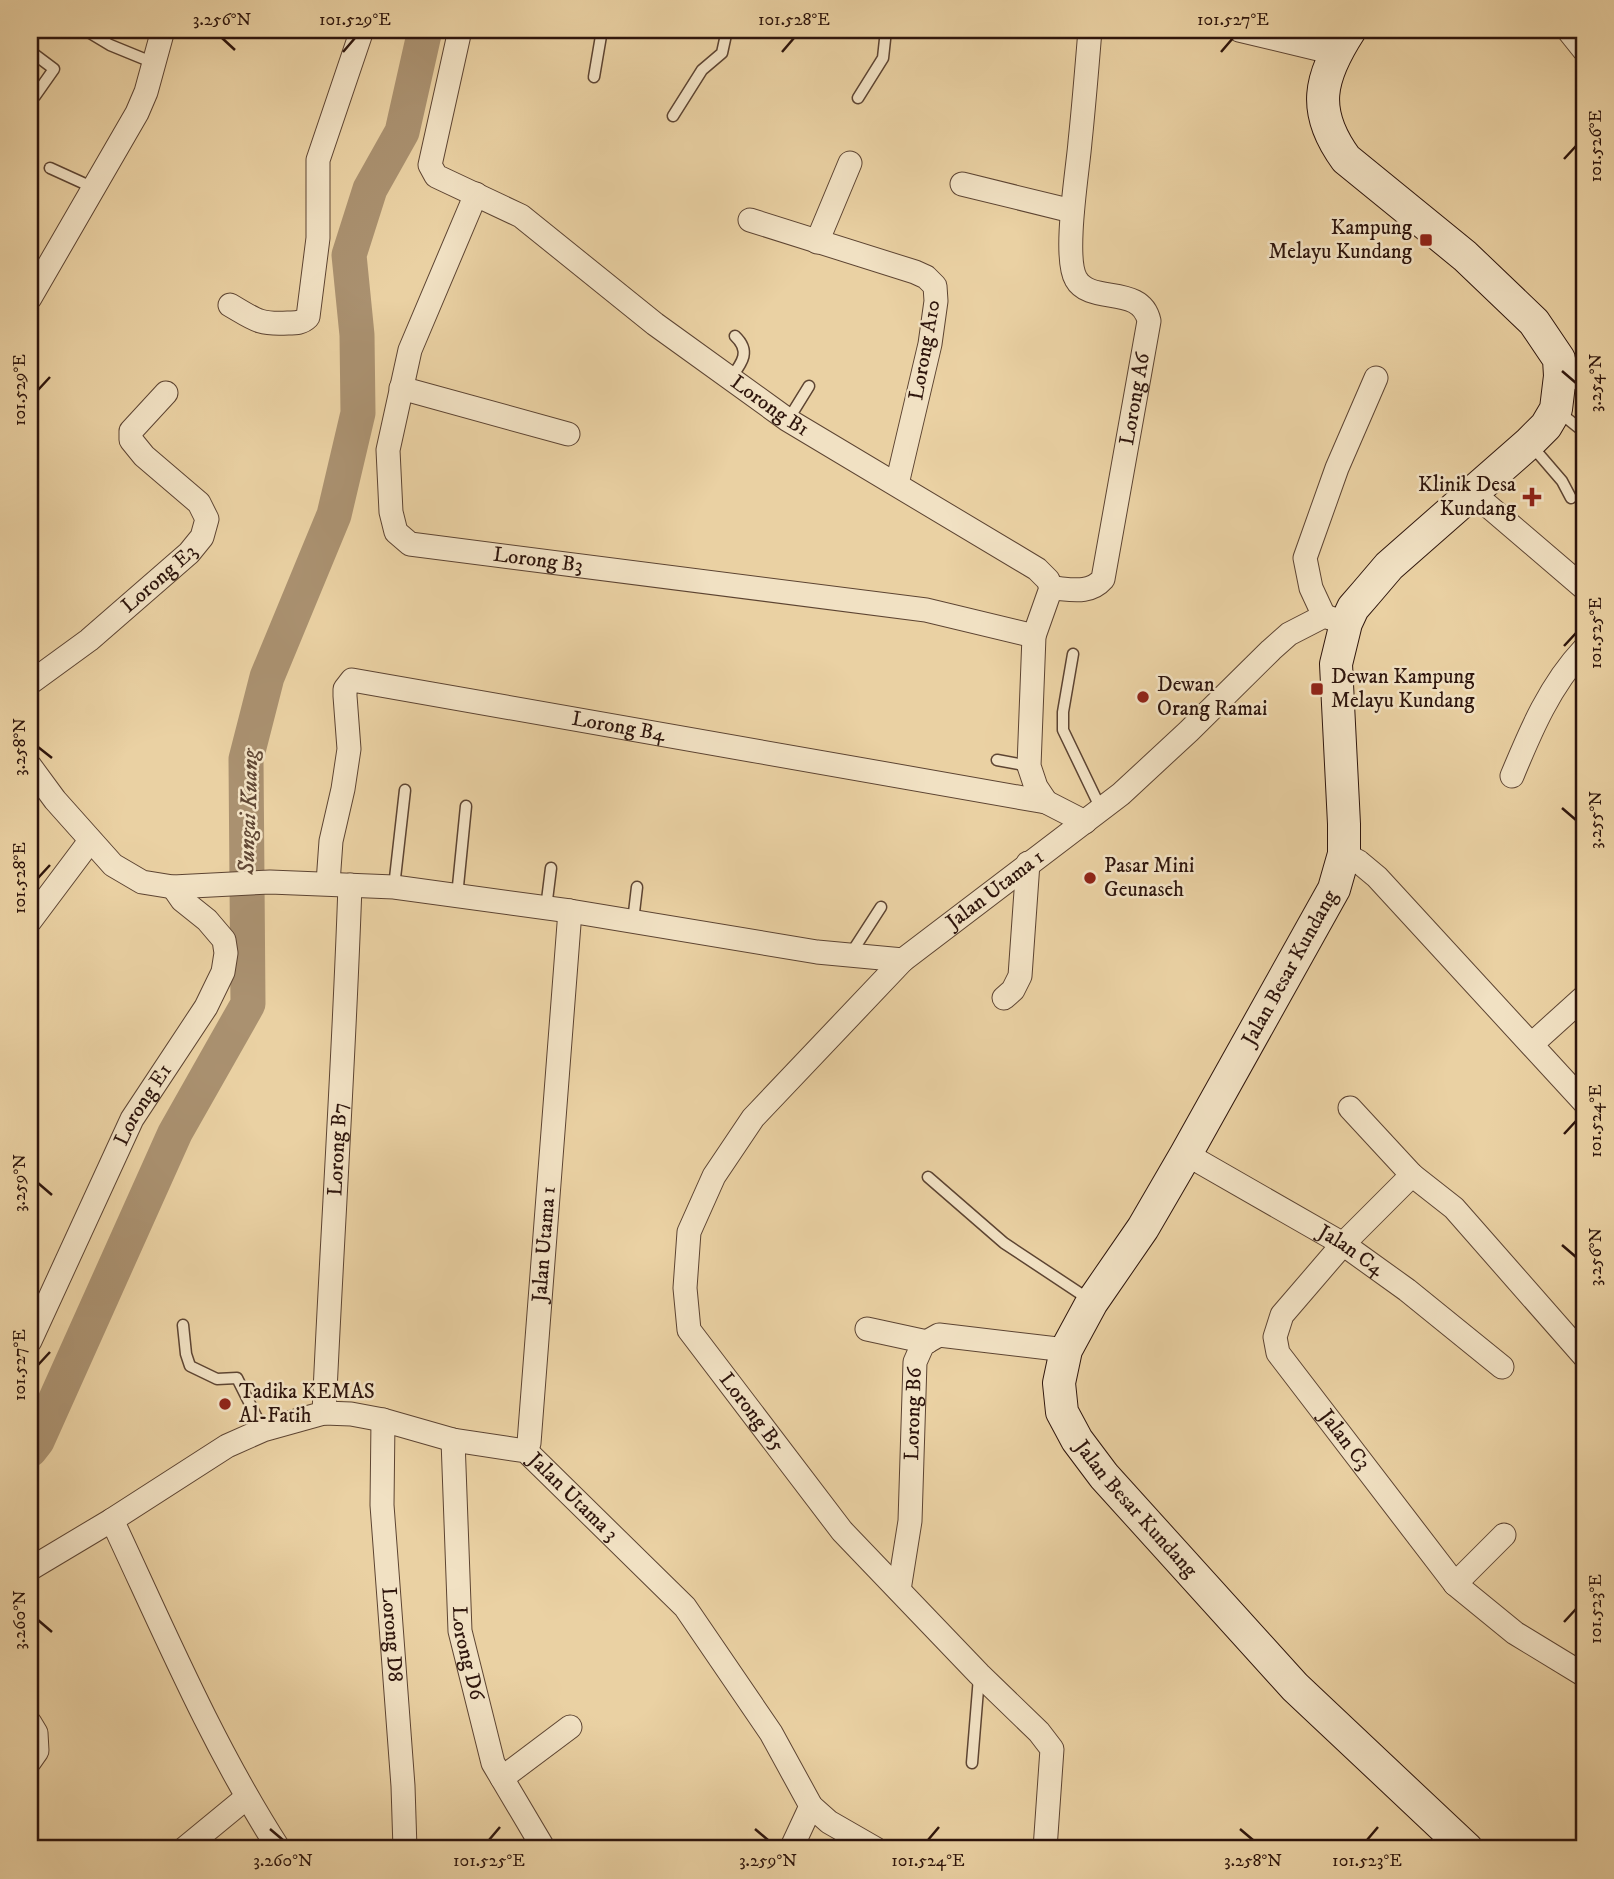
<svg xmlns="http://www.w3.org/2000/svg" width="1614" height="1879" font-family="'IM FELL DW Pica',serif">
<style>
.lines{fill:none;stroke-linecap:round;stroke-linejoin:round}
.river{stroke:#aa9170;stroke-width:35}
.lane-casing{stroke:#5d4432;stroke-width:13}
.street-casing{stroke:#5d4432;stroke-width:25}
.secondary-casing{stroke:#2e150c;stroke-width:34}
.lane{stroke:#f1e1c3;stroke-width:10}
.street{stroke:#f1e1c3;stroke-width:23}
.secondary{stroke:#f1e1c3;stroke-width:32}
.ticks{fill:none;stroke:#2e150c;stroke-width:2.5}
.poi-dot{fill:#8f2418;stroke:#f1e1c3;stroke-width:2.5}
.labels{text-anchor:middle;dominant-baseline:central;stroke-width:5;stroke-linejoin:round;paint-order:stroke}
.poi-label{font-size:21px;fill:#2e150c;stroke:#f1e1c3;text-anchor:start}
.street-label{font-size:21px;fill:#2e150c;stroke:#f1e1c3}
.water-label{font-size:23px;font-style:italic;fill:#604734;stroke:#f1e1c3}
.neatline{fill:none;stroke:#2e150c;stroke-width:2.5}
.ticks-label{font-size:18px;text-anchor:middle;fill:#2e150c}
</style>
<rect width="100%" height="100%" fill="#ead1a3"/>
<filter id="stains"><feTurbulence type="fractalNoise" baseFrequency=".00286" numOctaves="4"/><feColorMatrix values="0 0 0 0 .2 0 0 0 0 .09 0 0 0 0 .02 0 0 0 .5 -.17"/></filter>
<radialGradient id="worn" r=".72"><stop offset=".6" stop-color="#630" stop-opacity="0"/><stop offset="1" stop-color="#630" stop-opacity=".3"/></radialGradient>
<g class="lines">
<path class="river" d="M 30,1450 L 37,1441 L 175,1133 L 248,1004 L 246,759 L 267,677 L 334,515 L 358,413 L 357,335 L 349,255 L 370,189 L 402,132 L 425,30"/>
<defs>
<g id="lane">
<path d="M 85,30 L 110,45 L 154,63"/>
<path d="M 30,51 L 54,69 L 35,96"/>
<path d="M 594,77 L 602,30"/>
<path d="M 858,98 L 883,58 L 886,30"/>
<path d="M 673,116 L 702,70 L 722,53 L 727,30"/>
<path d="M 50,168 L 94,188"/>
<path d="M 730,379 C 741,364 752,352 735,336"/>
<path d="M 1559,412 L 1584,432"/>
<path d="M 788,420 L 809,386"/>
<path d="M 1531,445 L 1562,481 L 1571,498"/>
<path d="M 1073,654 L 1063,712 L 1063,730 L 1101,809"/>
<path d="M 997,760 L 1029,766"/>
<path d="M 394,887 L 405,790"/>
<path d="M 457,896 L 466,806"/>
<path d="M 546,908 L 551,868"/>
<path d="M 633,921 L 637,887"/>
<path d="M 850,955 L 881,907"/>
<path d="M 928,1177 L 1004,1243 L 1090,1300"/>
<path d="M 183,1325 L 186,1354 L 190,1366 L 217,1379 L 237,1378 L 263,1430"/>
<path d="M 972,1763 L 979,1677"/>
</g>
<g id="street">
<path id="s1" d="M 460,30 L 430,165 L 436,176 L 521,216 L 655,324 L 788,420 L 1037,569 L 1048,580 L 1051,588 L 1034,636 L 1029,766 L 1036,787 L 1046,802"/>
<path d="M 1239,30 L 1335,53"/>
<path d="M 1568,30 L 1584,50"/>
<path d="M 962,184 L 1072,211"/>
<path id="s2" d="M 476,194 L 410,350 L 388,450 L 391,512 L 396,532 L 410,544 L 926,610 L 1034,636"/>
<path d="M 750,220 L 915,272 L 926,277 L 935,286 L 936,301 L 930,344 L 897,484"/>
<path d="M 817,242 L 850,163"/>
<path d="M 30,298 L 137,113 L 146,92 L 163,30"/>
<path d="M 230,305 C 254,319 259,325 288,323 C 296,323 302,323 308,317 L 318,238 L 318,160 L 362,30"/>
<path d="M 1559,359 L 1584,382"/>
<path d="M 401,388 L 568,434"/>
<path d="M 1473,493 L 1584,588"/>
<path id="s3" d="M 1051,588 C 1070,589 1089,595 1103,579 L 1149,321 C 1141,284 1090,305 1076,279 C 1063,257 1078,169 1080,142 C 1084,104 1087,67 1090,30"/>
<path d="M 1324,616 L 1311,588 L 1305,558 L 1337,468 L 1376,378"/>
<path id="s4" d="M 30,683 L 89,640 L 189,553 L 202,537 L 207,519 L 199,503 L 144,456 L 131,440 L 131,431 L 166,393"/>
<path id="s5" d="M 30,766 L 55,800 L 113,865 L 142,882 L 173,887 L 270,882 L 394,887 L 570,911 L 817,952 L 903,960 L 1121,794 L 1189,731 L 1271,650 L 1289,634 L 1324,616 L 1346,623"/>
<path d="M 1512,776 C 1531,730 1550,685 1584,649"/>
<path d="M 1344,854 L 1359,862 L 1377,877 L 1584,1102"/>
<path id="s6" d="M 328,883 L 331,841 L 343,789 L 349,749 L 345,696 L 345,689 L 352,680 L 1046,802 L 1085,822"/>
<path d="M 30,921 L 90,841"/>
<path id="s7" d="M 903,960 L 753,1118 L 714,1176 L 689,1232 L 685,1288 L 689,1330 L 842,1531 L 979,1674 L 1039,1732 L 1052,1749 L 1045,1849"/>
<path d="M 1004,998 L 1013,990 L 1020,976 L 1028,863"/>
<path d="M 1532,1044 L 1584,997"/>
<path d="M 1350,1108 L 1412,1175 L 1454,1208 L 1584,1356"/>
<path id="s8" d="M 1186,1154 L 1343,1244 L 1407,1290 L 1502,1367"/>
<path id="s9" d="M 1412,1175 L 1343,1244 L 1282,1315 L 1275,1337 L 1278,1353 L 1455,1584 L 1515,1633 L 1584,1675"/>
<path d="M 867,1329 L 927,1342"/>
<path id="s10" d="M 30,1341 L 132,1119 L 206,1007 L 223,972 L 226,953 L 224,940 L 207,920 L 182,900 L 173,887"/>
<path id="s11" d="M 324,1413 C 332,1237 344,1061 350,885"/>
<path id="s12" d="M 383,1420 L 382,1505 L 403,1786 L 405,1849"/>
<path id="s13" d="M 453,1440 L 460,1631 L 493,1763 L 544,1849"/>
<path id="s14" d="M 526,1451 L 529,1443 L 570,911"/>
<path d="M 112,1520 C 164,1631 212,1745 279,1849"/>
<path id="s15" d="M 30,1569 L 112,1520 L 227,1446 L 263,1430 L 324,1413 L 351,1414 L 383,1420 L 453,1440 L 526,1451 L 685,1607 L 771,1733 L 811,1806 L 829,1822 L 876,1849"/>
<path d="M 1455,1584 L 1504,1535"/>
<path id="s16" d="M 899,1590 L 910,1521 L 915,1362 L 923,1344 L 939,1335 L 1066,1350"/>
<path d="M 30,1723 L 36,1733 L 37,1751 L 30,1761"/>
<path d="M 502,1778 L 570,1727"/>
<path d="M 184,1849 L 246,1798"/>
<path d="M 791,1849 L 811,1806"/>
</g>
<g id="secondary">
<path id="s17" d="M 1350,30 C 1319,78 1311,111 1346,159 L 1465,256 L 1534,322 L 1559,359 L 1560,376 L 1556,409 L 1546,426 L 1529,443 L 1389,566 L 1366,593 L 1353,608 L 1346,623 L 1336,664 L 1344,824 L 1344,854 L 1334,889 L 1186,1154 L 1143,1228 L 1092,1302 L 1066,1350 L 1059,1383 L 1062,1412 L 1077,1440 L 1104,1476 L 1295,1687 L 1467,1849"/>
</g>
</defs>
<use href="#lane" class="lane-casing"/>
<use href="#street" class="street-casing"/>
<use href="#secondary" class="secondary-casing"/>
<use href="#lane" class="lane"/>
<use href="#street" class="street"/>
<use href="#secondary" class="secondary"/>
</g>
<path class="ticks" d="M 222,38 L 235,50M 343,52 L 355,38M 782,52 L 794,38M 1221,52 L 1233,38M 1564,159 L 1576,146M 1562,371 L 1576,383M 38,390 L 50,377M 1564,646 L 1576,633M 38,747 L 52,758M 1562,808 L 1576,820M 38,878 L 50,865M 1564,1134 L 1576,1121M 38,1183 L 52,1195M 1562,1245 L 1576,1257M 38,1365 L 50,1352M 38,1620 L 52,1632M 1564,1622 L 1576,1609M 270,1829 L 283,1840M 755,1829 L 768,1840M 1240,1829 L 1253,1840M 489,1840 L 500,1827M 928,1840 L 939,1827M 1367,1840 L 1378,1827"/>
<g class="poi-dot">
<rect x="1419" y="233" width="14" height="14" rx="3.5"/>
<path d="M1528.5 486.5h7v7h7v7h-7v7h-7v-7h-7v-7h7z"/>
<rect x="1310" y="682" width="14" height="14" rx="3.5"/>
<circle cx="1143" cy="697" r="7"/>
<circle cx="1090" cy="878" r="7"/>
<circle cx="225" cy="1404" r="7"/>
</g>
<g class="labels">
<g class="poi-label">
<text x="1412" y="228" text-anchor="end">Kampung<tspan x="1412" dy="24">Melayu Kundang</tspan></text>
<text x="1516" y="485" text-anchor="end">Klinik Desa<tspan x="1516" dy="24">Kundang</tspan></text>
<text x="1331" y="677">Dewan Kampung<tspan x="1331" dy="24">Melayu Kundang</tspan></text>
<text x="1157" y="685">Dewan<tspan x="1157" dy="24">Orang Ramai</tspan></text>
<text x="1104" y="866">Pasar Mini<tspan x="1104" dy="24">Geunaseh</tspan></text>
<text x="239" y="1392">Tadika KEMAS<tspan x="239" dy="24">Al-Fatih</tspan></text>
</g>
<g class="street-label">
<text transform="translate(925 350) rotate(-80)">Lorong A10</text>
<text stroke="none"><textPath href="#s3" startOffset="238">Lorong A6</textPath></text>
<text stroke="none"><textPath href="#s1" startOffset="558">Lorong B1</textPath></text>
<text stroke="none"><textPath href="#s2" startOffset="502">Lorong B3</textPath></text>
<text stroke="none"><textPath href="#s4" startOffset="166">Lorong E3</textPath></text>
<text stroke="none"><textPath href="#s6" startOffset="478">Lorong B4</textPath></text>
<text stroke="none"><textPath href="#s5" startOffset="1046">Jalan Utama 1</textPath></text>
<text transform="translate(1290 968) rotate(-61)">Jalan Besar Kundang</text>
<text stroke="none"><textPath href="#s10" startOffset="262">Lorong E1</textPath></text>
<text stroke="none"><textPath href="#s11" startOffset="264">Lorong B7</textPath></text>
<text stroke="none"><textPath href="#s14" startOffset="208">Jalan Utama 1</textPath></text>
<text stroke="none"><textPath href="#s8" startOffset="191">Jalan C4</textPath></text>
<text stroke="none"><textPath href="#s7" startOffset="551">Lorong B5</textPath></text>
<text stroke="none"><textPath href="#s16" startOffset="177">Lorong B6</textPath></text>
<text stroke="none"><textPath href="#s9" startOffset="340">Jalan C3</textPath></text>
<text stroke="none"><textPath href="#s15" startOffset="607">Jalan Utama 3</textPath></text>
<text stroke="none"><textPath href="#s17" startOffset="1774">Jalan Besar Kundang</textPath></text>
<text stroke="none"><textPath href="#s12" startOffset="215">Lorong D8</textPath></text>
<text stroke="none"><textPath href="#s13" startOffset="214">Lorong D6</textPath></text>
</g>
<g class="water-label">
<text transform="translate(249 812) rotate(-88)">Sungai Kuang</text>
</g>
</g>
<rect width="1614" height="1879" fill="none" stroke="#ead1a3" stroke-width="77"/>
<rect x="38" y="38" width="1538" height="1802" class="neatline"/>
<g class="ticks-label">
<text x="222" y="25">3.256°N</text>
<text x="355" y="25">101.529°E</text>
<text x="794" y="25">101.528°E</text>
<text x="1233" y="25">101.527°E</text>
<text transform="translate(1595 146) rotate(-90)" y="6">101.526°E</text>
<text transform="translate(1595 383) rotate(-90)" y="6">3.254°N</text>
<text transform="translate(19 390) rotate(-90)" y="6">101.529°E</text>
<text transform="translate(1595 633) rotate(-90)" y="6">101.525°E</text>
<text transform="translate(19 747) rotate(-90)" y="6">3.258°N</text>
<text transform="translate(1595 820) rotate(-90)" y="6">3.255°N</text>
<text transform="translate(19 878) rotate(-90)" y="6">101.528°E</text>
<text transform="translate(1595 1121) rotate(-90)" y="6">101.524°E</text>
<text transform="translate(19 1183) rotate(-90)" y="6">3.259°N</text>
<text transform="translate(1595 1257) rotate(-90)" y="6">3.256°N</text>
<text transform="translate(19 1365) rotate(-90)" y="6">101.527°E</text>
<text transform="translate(1595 1609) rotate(-90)" y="6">101.523°E</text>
<text transform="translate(19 1620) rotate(-90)" y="6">3.260°N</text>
<text x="283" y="1866">3.260°N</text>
<text x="489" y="1866">101.525°E</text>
<text x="768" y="1866">3.259°N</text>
<text x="928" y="1866">101.524°E</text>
<text x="1253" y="1866">3.258°N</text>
<text x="1367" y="1866">101.523°E</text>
</g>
<rect width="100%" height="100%" filter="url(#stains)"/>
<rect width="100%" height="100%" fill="url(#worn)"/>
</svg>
